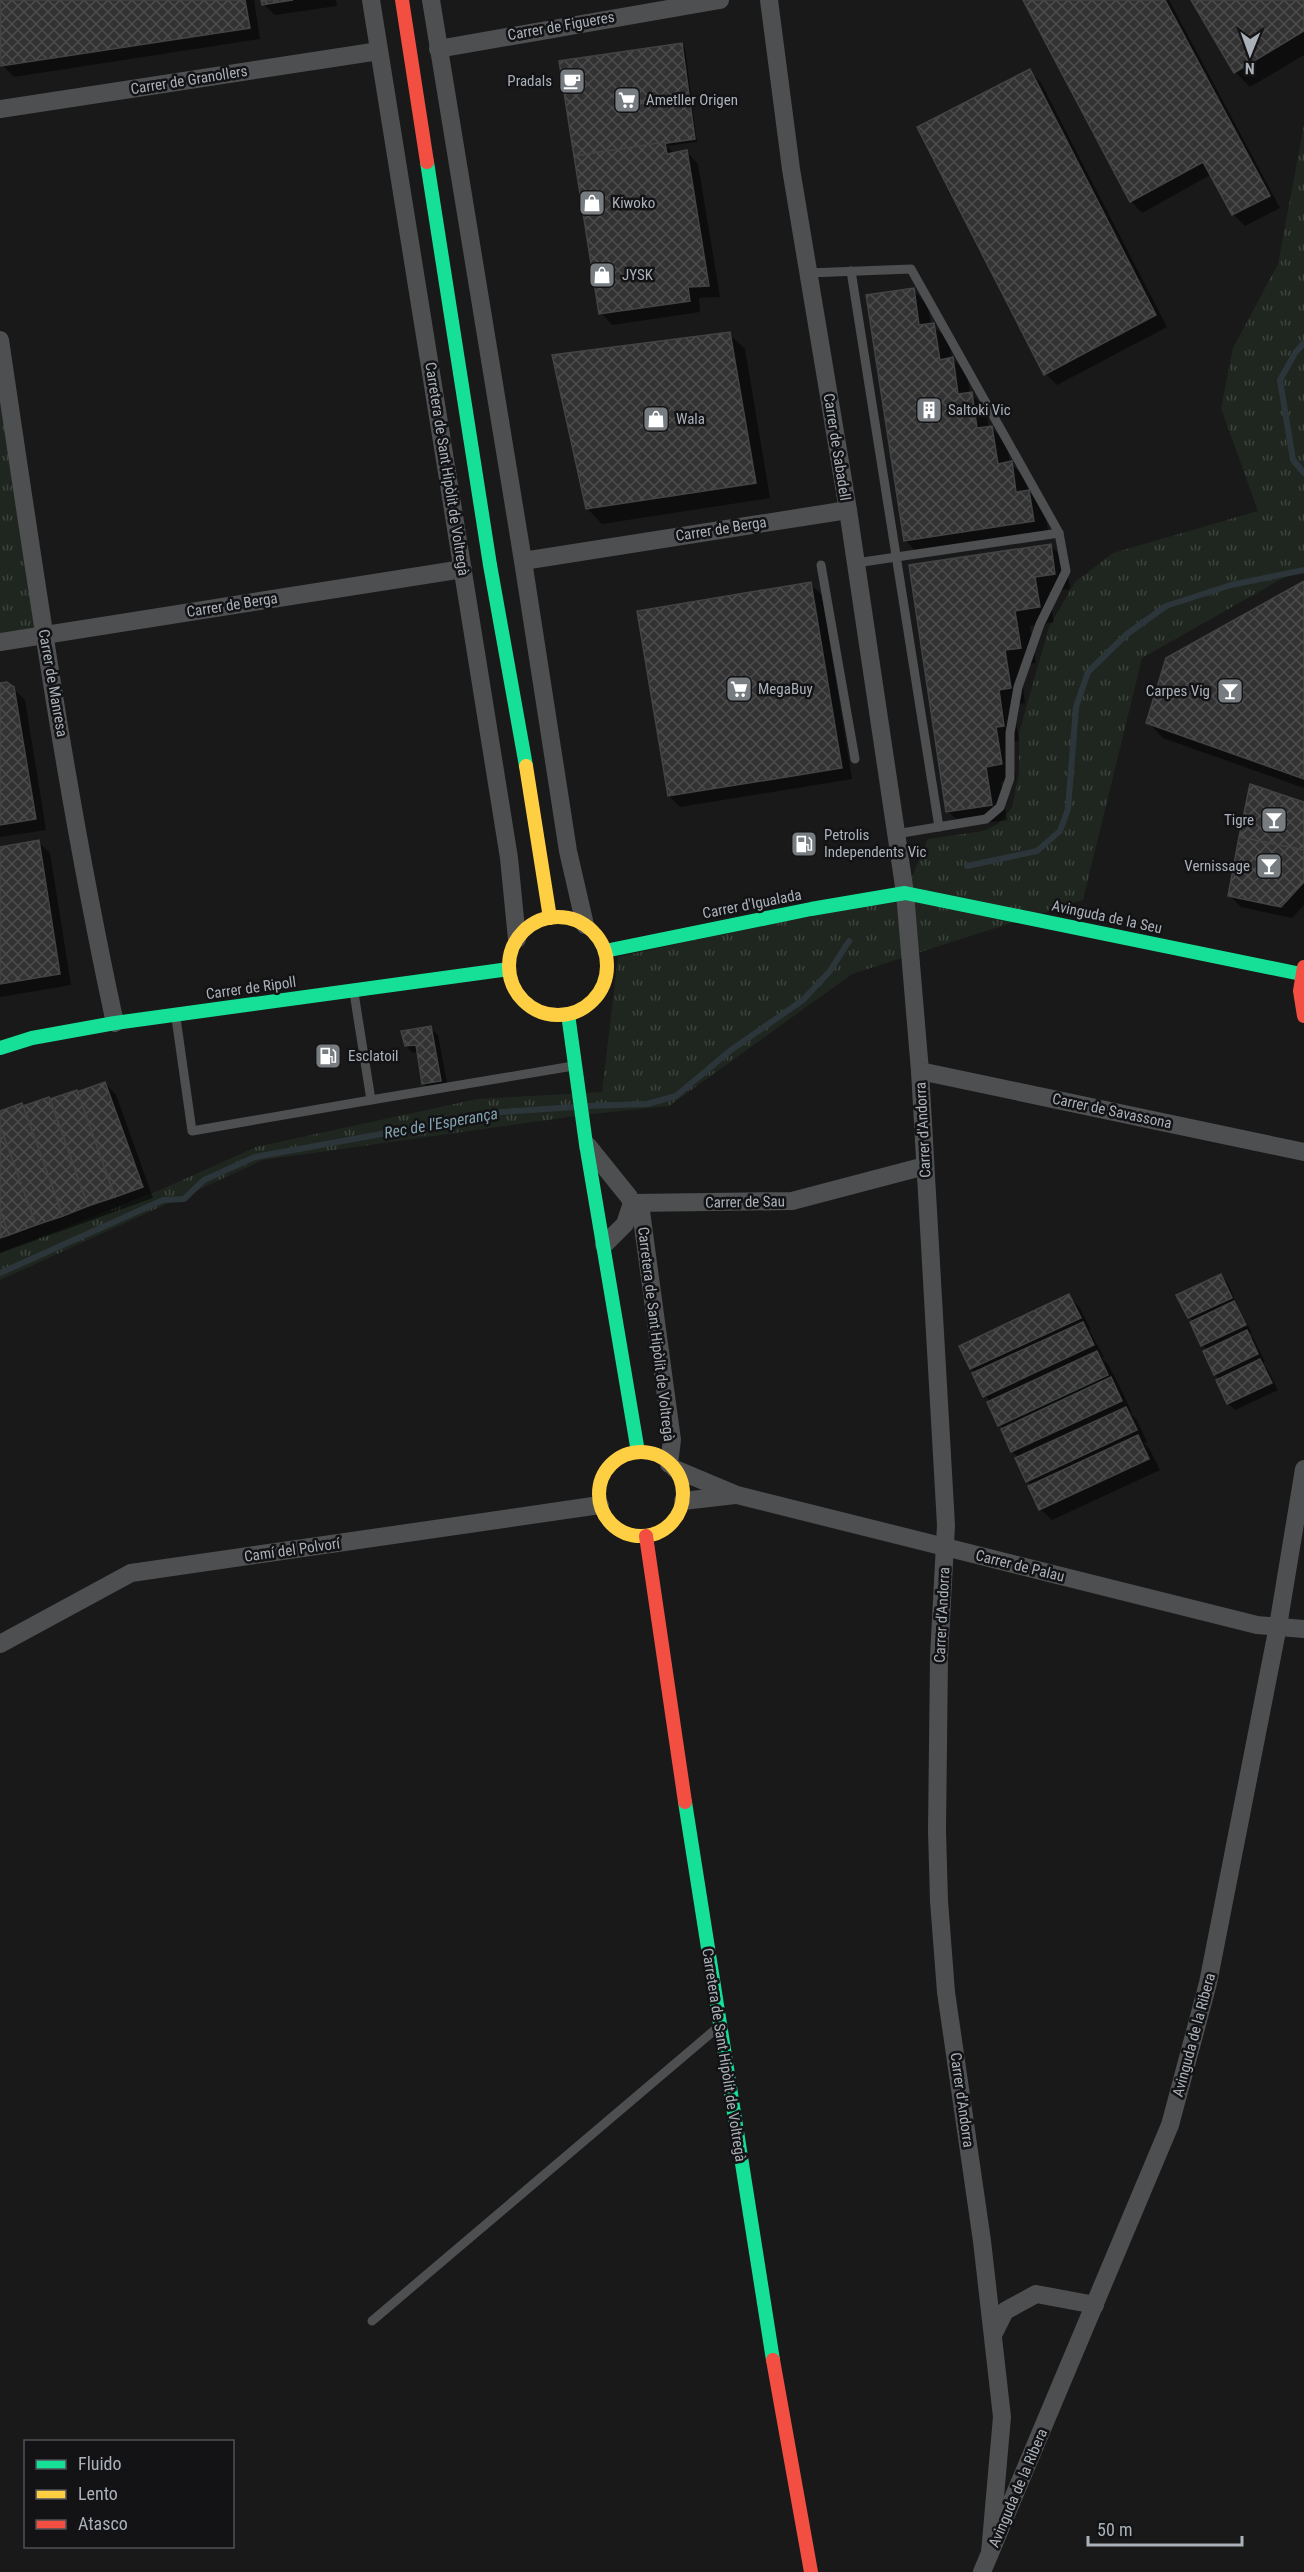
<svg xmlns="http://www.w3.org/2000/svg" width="1304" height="2572" font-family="'Roboto Condensed',sans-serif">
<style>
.grass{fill:url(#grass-tufts)}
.shadow{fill:#0007}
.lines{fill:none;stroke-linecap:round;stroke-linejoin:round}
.stream{stroke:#2c363a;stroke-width:6}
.building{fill:url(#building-cross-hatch);stroke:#414345;stroke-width:1.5}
.lane{stroke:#4d4f51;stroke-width:9}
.street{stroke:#4d4f51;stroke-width:18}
.fast{stroke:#16e098;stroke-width:14}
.slow{stroke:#ffcf43;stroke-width:14}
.jam{stroke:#f24e42;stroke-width:14}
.labels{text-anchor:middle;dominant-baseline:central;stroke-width:5;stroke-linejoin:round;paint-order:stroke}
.street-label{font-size:15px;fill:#aab1b9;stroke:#131315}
.poi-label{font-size:15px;fill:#aab1b9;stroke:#131315;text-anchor:start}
.water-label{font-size:16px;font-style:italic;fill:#83a4b2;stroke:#131315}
</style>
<defs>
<pattern id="grass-tufts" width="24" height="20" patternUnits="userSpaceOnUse" patternTransform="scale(1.5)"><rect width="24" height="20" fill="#1f261f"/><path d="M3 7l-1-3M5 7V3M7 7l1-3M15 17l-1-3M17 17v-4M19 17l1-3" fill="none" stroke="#3d433d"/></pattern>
<pattern id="building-cross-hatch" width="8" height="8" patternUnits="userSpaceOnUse" patternTransform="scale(1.5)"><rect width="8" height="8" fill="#323233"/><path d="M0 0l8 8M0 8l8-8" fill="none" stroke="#4d4d4e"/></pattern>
</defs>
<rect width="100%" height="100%" fill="#191919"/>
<g class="grass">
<path d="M 1304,125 L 1304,566 L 1142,658 L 1083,900 L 852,974 L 669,1106 L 583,1115 L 263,1160 L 0,1280 L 0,1253 L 160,1190 L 256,1147 L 477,1099 L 602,1092 L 618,957 L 905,893 L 928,839 L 983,831 L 998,824 L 1012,808 L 1019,773 L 1019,733 L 1049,627 L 1075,582 L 1113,553 L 1258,511 L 1221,408 L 1233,348 L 1278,264 Z"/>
<path d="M 0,340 L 44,636 L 0,642 Z"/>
</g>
<g class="shadow">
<path d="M 0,0 L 254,0 L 260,39 L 14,77 L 3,66 L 0,49 Z"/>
<path d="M 263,0 L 336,0 L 337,6 L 275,15 L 263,4 Z"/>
<path d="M 1024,0 L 1169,0 L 1280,208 L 1245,226 L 1233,214 L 1212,174 L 1142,213 L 1131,201 Z"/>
<path d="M 1192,0 L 1304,0 L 1304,55 L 1250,87 L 1235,72 Z"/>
<path d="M 681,44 L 685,48 L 697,142 L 667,146 L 675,154 L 687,152 L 698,164 L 720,297 L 699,298 L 700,312 L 612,325 L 601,313 Z"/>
<path d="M 1030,71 L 1041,83 L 1167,327 L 1057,385 L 1046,374 Z"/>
<path d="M 913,290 L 928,305 L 931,325 L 949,340 L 952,358 L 967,374 L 970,393 L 986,409 L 989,428 L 992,428 L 1007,443 L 1010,463 L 1026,478 L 1028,491 L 1044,507 L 1049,536 L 920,555 L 905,540 Z"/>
<path d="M 729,334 L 745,349 L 770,498 L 602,524 L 587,508 Z"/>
<path d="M 1050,545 L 1065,560 L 1070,589 L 1049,592 L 1054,622 L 1030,626 L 1036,663 L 1020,665 L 1025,703 L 1013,705 L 1019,741 L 1010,742 L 1016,779 L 1001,782 L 1007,820 L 963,826 L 948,811 L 911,566 Z"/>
<path d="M 1304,583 L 1304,788 L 1163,738 L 1148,722 Z"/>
<path d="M 810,584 L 822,595 L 852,779 L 680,807 L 669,796 Z"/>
<path d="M 0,685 L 13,688 L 25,700 L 46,830 L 0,837 Z"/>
<path d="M 1304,804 L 1304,905 L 1292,918 L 1241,907 L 1230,896 Z"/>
<path d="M 38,842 L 50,853 L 71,985 L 0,997 L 0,848 Z"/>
<path d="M 430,1028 L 438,1035 L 448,1088 L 431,1091 L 423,1083 L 418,1052 L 413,1053 L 406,1046 Z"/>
<path d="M 105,1083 L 116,1095 L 153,1198 L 0,1253 L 0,1113 Z"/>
<path d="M 1221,1275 L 1228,1283 L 1237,1306 L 1252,1333 L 1249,1334 L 1254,1339 L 1265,1362 L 1262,1363 L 1267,1368 L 1278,1390 L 1235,1410 L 1228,1403 L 1220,1379 L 1215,1375 L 1204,1352 L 1208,1350 L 1202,1345 L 1193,1322 L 1178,1295 Z"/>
<path d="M 1069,1296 L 1080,1308 L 1091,1330 L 1089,1330 L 1104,1357 L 1102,1358 L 1108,1364 L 1122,1391 L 1132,1413 L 1130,1413 L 1137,1420 L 1147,1442 L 1144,1443 L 1149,1448 L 1160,1470 L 1052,1520 L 1040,1509 L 1019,1458 L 1013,1452 L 991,1402 L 985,1396 L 976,1373 L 971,1369 L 961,1347 Z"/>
</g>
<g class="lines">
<g class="stream">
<path d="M 1304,343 L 1295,353 L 1280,380 L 1293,460 L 1304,473"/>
<path d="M 967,866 L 1037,851 L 1060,831 L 1068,809 L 1076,707 L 1088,672 L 1127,634 L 1166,606 L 1231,585 L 1304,570"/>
<path d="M 586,1106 L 647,1104 L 676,1096 L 731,1050 L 803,1000 L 830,971 L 849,941"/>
<path d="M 0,1273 L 163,1200 L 184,1199 L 204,1180 L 255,1157 L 502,1112 L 575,1107"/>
</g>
</g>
<g class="building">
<path d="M 0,0 L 245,0 L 250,28 L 1,66 Z"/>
<path d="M 261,0 L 293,0 L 262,5 Z"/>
<path d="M 1023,0 L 1165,0 L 1270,196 L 1232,215 L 1203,162 L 1130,202 Z"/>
<path d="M 1191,0 L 1304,0 L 1304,31 L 1234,73 Z"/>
<path d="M 682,43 L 695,139 L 574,156 L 559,61 Z"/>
<path d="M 1030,69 L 1156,315 L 1044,375 L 917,127 Z"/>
<path d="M 665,142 L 667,154 L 687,150 L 709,286 L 688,287 L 690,301 L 599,314 L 574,156 Z"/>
<path d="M 914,288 L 919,325 L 934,323 L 940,360 L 953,357 L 958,394 L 972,392 L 977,428 L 992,426 L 998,464 L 1012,461 L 1016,492 L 1029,490 L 1034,521 L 904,541 L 866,295 Z"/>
<path d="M 730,332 L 756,483 L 586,509 L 552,355 Z"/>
<path d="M 1051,544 L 1055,574 L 1035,577 L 1040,607 L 1015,611 L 1021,648 L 1005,650 L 1011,688 L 999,690 L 1004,726 L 996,727 L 1002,764 L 986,767 L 992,805 L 946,812 L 909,565 Z"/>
<path d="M 1304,581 L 1304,779 L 1146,723 L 1166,658 Z"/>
<path d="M 811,582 L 842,768 L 668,796 L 637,611 Z"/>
<path d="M 7,682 L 14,687 L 36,819 L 0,825 L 0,683 Z"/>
<path d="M 1250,784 L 1304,802 L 1304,850 L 1239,837 Z"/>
<path d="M 1239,837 L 1304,850 L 1304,882 L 1281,907 L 1228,896 Z"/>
<path d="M 39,840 L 60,974 L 0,984 L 0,847 Z"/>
<path d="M 431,1026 L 441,1081 L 422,1084 L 416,1045 L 405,1046 L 401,1031 Z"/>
<path d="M 105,1082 L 143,1187 L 115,1197 L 77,1092 Z"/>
<path d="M 77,1090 L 115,1197 L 88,1206 L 50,1099 Z"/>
<path d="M 49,1097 L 88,1206 L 63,1216 L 23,1106 Z"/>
<path d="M 22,1103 L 63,1216 L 36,1225 L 0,1126 L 0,1111 Z"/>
<path d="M 0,1126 L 36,1225 L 9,1235 L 0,1210 Z"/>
<path d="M 0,1210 L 9,1235 L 0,1238 Z"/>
<path d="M 1221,1274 L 1232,1298 L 1188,1318 L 1176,1295 Z"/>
<path d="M 1069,1294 L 1081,1318 L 970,1369 L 959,1346 Z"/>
<path d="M 1234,1301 L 1246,1325 L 1201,1346 L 1190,1322 Z"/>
<path d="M 1083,1322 L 1094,1345 L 983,1397 L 972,1373 Z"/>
<path d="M 1247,1330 L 1258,1354 L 1214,1375 L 1203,1351 Z"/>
<path d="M 1097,1351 L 1108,1375 L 998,1426 L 987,1402 Z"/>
<path d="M 1260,1359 L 1272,1383 L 1227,1404 L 1216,1380 Z"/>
<path d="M 1111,1377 L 1122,1401 L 1011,1452 L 1001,1429 Z"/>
<path d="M 1126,1407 L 1137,1430 L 1026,1482 L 1015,1458 Z"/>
<path d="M 1138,1435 L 1149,1459 L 1039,1510 L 1028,1486 Z"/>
</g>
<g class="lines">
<g class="lane">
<path d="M 851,271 L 939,827"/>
<path d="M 808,273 L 911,269 L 1059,533 L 1066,571 L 1040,624 L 1018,687 L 1010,733 L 1010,778 L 1000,807 L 986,819 L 896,834"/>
<path d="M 856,563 L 1059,533"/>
<path d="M 821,565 L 855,759"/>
<path d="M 354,993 L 371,1100 L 573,1066"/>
<path d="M 176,1018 L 192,1131 L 371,1100"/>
<path d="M 372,2321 L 717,2028"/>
</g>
<g class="street">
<path d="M 371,0 L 509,858 L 517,939"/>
<path d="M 431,0 L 523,561 L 568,851 L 585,925"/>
<path d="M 769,0 L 791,169 L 848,510 L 905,893 L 920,1071 L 946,1525 L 939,1657 L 937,1831 L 939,1901 L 946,1992 L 982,2241 L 1002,2417 L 990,2553"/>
<path d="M 438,49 L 720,0"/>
<path d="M 0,109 L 379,51"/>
<path d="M 0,340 C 34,568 66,798 115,1023"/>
<path d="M 523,561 L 848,510"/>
<path d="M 0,642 L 463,569"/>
<path d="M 920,1071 L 1304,1152"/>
<path d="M 588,1146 L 629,1197 L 632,1203 L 625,1224 L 604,1245"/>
<path d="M 632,1203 L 792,1201 L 925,1166"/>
<path d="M 640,1204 L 672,1440 L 669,1464"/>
<path d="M 675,1469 L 737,1495 L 1257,1625 L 1304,1629"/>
<path d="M 683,1501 L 735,1495"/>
<path d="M 0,1644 L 131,1573 L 600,1505"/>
<path d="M 993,2335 L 1005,2311 L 1036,2294 L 1095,2305"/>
<path d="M 982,2572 L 1170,2125 L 1208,1983 L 1278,1626 L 1304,1469"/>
</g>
<g class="fast">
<path d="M 427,162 L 490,565 L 526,766"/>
<path d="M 605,951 L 811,909 L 905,893 L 1301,974"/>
<path d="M 568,1014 L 586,1144 L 638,1452"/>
<path d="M 0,1048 L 32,1038 L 115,1023 L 509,969"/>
<path d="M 685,1802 L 773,2360"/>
</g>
<g class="slow">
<path d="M 526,766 L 550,918"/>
<circle cx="558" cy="966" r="49"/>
<circle cx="641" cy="1494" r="42"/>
</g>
<g class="jam">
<path d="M 402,0 L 427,162"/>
<path d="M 1304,967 L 1300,991 L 1304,1016"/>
<path d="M 646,1536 L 685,1802"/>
<path d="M 773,2360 L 811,2572"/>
</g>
</g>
<defs>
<symbol id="cafe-square" viewBox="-11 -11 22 22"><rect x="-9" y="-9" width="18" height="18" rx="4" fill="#777c81" stroke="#131315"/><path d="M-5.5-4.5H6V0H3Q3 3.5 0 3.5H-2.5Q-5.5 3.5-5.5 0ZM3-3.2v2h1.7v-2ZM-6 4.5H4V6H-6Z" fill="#fff"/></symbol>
<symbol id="supermarket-square" viewBox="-11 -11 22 22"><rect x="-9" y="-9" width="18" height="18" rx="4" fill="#777c81" stroke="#131315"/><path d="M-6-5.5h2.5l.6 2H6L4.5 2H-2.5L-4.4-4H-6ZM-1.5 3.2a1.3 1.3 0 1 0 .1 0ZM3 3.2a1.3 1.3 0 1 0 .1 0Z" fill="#fff"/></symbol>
<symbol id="shop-square" viewBox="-11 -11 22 22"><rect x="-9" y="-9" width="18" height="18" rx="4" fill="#777c81" stroke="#131315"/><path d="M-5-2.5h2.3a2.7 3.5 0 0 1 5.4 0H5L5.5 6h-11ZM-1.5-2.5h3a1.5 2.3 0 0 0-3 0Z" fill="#fff"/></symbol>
<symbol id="building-square" viewBox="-11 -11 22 22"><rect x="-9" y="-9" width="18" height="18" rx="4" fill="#777c81" stroke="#131315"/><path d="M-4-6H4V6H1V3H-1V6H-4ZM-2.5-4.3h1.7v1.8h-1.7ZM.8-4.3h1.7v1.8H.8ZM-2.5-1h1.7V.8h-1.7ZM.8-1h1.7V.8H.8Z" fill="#fff"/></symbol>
<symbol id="bar-square" viewBox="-11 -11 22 22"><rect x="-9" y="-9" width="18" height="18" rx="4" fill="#777c81" stroke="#131315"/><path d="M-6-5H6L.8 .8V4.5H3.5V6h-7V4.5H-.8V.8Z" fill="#fff"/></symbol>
<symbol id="fuel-square" viewBox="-11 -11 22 22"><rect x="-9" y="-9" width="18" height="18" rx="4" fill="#777c81" stroke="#131315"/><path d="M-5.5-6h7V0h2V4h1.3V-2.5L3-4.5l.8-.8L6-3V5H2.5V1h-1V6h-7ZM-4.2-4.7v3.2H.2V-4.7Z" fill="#fff"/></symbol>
</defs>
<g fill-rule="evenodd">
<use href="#cafe-square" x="557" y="66" width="30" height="30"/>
<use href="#supermarket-square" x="612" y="85" width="30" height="30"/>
<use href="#shop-square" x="577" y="188" width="30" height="30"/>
<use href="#shop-square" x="587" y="260" width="30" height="30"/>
<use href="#building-square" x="914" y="395" width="30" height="30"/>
<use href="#shop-square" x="641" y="404" width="30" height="30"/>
<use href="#supermarket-square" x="724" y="674" width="30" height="30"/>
<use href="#bar-square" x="1215" y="676" width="30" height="30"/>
<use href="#bar-square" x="1259" y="805" width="30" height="30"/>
<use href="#fuel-square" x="789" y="829" width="30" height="30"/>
<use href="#bar-square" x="1254" y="851" width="30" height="30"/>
<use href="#fuel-square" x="313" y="1041" width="30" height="30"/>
</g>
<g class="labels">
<g class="street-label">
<text transform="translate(561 26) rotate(-10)">Carrer de Figueres</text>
<text transform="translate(189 80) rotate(-9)">Carrer de Granollers</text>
<text transform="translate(837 447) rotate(81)">Carrer de Sabadell</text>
<text transform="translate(447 469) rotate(81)">Carretera de Sant Hipòlit de Voltregà</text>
<text transform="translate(721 529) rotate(-9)">Carrer de Berga</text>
<text transform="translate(232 605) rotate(-9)">Carrer de Berga</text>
<text transform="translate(53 683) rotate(80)">Carrer de Manresa</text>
<text transform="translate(752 904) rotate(-11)">Carrer d'Igualada</text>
<text transform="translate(1107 917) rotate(12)">Avinguda de la Seu</text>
<text transform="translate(251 988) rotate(-8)">Carrer de Ripoll</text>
<text transform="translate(1112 1111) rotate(12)">Carrer de Savassona</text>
<text transform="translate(923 1130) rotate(-93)">Carrer d'Andorra</text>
<text transform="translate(745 1202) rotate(-1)">Carrer de Sau</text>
<text transform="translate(656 1334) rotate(83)">Carretera de Sant Hipòlit de Voltregà</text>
<text transform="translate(292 1550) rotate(-8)">Camí del Polvorí</text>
<text transform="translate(1020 1566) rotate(14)">Carrer de Palau</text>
<text transform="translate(942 1615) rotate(-87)">Carrer d'Andorra</text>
<text transform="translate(1194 2035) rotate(-75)">Avinguda de la Ribera</text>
<text transform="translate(724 2055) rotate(81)">Carretera de Sant Hipòlit de Voltregà</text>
<text transform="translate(962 2100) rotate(82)">Carrer d'Andorra</text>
<text transform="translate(1018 2488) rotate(-67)">Avinguda de la Ribera</text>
</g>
<g class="poi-label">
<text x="552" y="81" text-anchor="end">Pradals</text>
<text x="646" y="100">Ametller Origen</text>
<text x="612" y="203">Kiwoko</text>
<text x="622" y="275">JYSK</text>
<text x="948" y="410">Saltoki Vic</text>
<text x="676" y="419">Wala</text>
<text x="758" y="689">MegaBuy</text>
<text x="1210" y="691" text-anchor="end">Carpes Vig</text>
<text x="1254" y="820" text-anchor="end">Tigre</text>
<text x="824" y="835">Petrolis<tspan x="824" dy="17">Independents Vic</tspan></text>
<text x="1250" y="866" text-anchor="end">Vernissage</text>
<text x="348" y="1056">Esclatoil</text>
</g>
<g class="water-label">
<text transform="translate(441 1123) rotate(-10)">Rec de l'Esperança</text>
</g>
</g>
<rect x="24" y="2440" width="210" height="108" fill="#131315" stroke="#4f5257" stroke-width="1.5"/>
<rect x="36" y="2460" width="30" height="9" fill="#16e098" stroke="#4f5257" stroke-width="1.5"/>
<text x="78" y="2470" font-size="18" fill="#aab1b9">Fluido</text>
<rect x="36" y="2490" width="30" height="9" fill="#ffcf43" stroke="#4f5257" stroke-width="1.5"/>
<text x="78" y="2500" font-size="18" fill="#aab1b9">Lento</text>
<rect x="36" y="2520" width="30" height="9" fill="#f24e42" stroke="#4f5257" stroke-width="1.5"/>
<text x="78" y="2530" font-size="18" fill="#aab1b9">Atasco</text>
<g transform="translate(1250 54) rotate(181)" stroke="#131315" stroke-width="4.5" paint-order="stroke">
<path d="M0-4.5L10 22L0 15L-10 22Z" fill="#aab1b9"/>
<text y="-9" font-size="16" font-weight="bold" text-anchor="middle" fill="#aab1b9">N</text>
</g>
<path d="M1088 2536v9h154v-9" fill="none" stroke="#aab1b9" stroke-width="3"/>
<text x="1097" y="2536" font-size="18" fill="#aab1b9" stroke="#131315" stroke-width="4.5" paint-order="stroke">50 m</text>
</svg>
